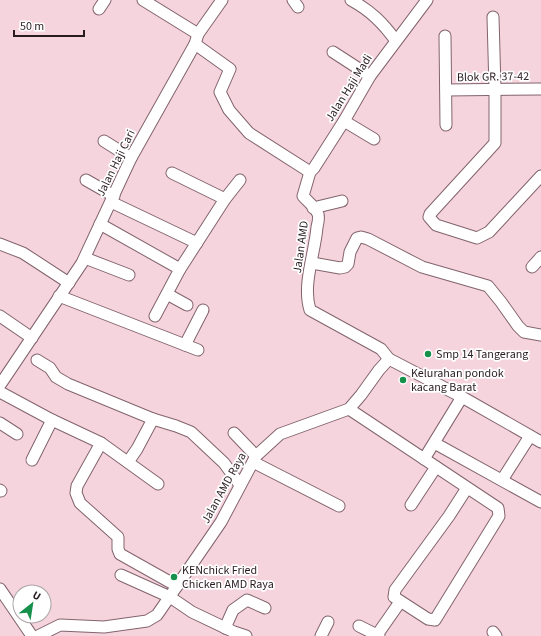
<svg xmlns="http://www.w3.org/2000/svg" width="541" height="636" font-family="'Source Sans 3',sans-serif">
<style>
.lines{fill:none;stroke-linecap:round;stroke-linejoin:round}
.minor-casing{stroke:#82646d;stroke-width:13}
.minor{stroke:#fff;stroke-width:11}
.poi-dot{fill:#16904b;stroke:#fff;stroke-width:1.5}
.labels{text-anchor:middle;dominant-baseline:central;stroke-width:3.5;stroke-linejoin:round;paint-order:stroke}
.street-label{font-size:12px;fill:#291c20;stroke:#fff}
.poi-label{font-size:12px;fill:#291c20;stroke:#fff;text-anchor:start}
</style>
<rect width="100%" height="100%" fill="#f6d4de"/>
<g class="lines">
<defs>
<g id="minor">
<path d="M 143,0 L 198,34"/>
<path d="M 293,0 L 298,7"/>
<path d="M 351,0 C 371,11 383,23 396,41"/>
<path d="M 427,0 L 370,76 L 344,121 L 314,168 L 310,172 L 303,196 C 307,201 314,206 317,212 C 320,216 318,223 317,227 C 315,253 302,285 310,310 L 381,349 L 389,359 L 462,397 L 541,442"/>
<path d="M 99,9 L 105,0"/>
<path d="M 493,17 L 495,89 L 495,143 L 430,214 L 429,217 L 436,225 L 477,238 L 489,232 L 541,176"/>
<path d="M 445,36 L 446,125"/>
<path d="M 195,44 L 230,69 L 220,92 L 229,110 L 249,133 L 310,172"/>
<path d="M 333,52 L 370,76"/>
<path d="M 446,90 L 541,89"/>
<path d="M 344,121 L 374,139"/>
<path d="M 104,141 L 131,158"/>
<path d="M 172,173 L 225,199"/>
<path d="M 86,180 L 114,196"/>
<path d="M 111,202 L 197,243"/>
<path d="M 313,208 L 342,201"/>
<path d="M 100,224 L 180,269 L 155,316"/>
<path d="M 0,244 L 23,253 L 69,283"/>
<path d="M 85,258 L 129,275"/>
<path d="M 312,263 L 340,268 L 345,267 L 348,264 L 350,252 L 357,238 L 361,237 L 368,239 L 422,267 L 488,286 L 501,302 L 518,326 L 524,332 L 541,335"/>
<path d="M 532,267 L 541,257"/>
<path d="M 180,269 L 225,199 L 240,180"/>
<path d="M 167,294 L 187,305"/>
<path d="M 59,296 L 198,350"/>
<path d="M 0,316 L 32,338"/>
<path d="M 185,345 L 203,310"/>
<path d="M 37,360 L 50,368 L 56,377 L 68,384 L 153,419 L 176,426 L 191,432 L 224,463 L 240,485"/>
<path d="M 0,385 L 82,263 L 131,158 L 195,44 L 198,34 L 222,0"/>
<path d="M 0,392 L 52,420 L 101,443 L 158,484"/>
<path d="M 349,409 L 498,508 L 499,516 L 435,620 L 428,619 L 394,597 L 395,590 L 449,516 L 467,488"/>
<path d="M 0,423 L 17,434"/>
<path d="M 234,433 L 256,456"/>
<path d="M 101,443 L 77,486 L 76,493 L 80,503 L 118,537 L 118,549 L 120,554 L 177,586"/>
<path d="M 438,445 L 541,502"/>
<path d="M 424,459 L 462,397"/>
<path d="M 32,460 L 52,420"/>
<path d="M 128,462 L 137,449 L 153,419"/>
<path d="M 253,462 L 339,506"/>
<path d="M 502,480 L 530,436"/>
<path d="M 0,490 L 1,491"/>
<path d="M 411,505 L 436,467"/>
<path d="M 121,575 L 170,597 L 192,612 L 234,632 L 246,636"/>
<path d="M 0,589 L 32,636"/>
<path d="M 359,626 L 379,636"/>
<path d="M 225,628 L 233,610 L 247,600 L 265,608"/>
<path d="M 493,632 L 496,636"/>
<path d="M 377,635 L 400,602"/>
<path d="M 38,636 L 60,625 L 104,627 L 147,621 L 157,615 L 221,522 L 256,456 L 280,434 L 349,409 L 361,395 L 379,370 L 389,359"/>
<path d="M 321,636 L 328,622"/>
</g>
</defs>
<use href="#minor" class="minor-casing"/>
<use href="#minor" class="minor"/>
</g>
<g class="poi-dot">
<circle cx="428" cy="354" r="4"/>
<circle cx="403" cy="380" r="4"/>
<circle cx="174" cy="577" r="4"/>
</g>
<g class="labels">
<g class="street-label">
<text transform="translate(493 77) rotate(-1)">Blok GR. 37-42</text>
<text transform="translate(349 88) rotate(-58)">Jalan Haji Madi</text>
<text transform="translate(116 163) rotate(-64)">Jalan Haji Cari</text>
<text transform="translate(301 247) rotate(-82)">Jalan AMD</text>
<text transform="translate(224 488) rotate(-61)">Jalan AMD Raya</text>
</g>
<g class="poi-label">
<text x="436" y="354">Smp 14 Tangerang</text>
<text x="411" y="373">Kelurahan pondok<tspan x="411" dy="14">kacang Barat</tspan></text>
<text x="182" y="570">KENchick Fried<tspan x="182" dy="14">Chicken AMD Raya</tspan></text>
</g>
</g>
<g transform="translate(32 604) rotate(30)"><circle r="19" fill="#ffffff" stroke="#a9a4a6"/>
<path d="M0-3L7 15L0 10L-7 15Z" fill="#16904b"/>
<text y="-6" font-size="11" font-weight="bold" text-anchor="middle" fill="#291c20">U</text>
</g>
<path d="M14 30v6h70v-6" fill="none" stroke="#291c20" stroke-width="2"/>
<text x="20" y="30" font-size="12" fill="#291c20" stroke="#ffffff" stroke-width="3" paint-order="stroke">50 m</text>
</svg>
